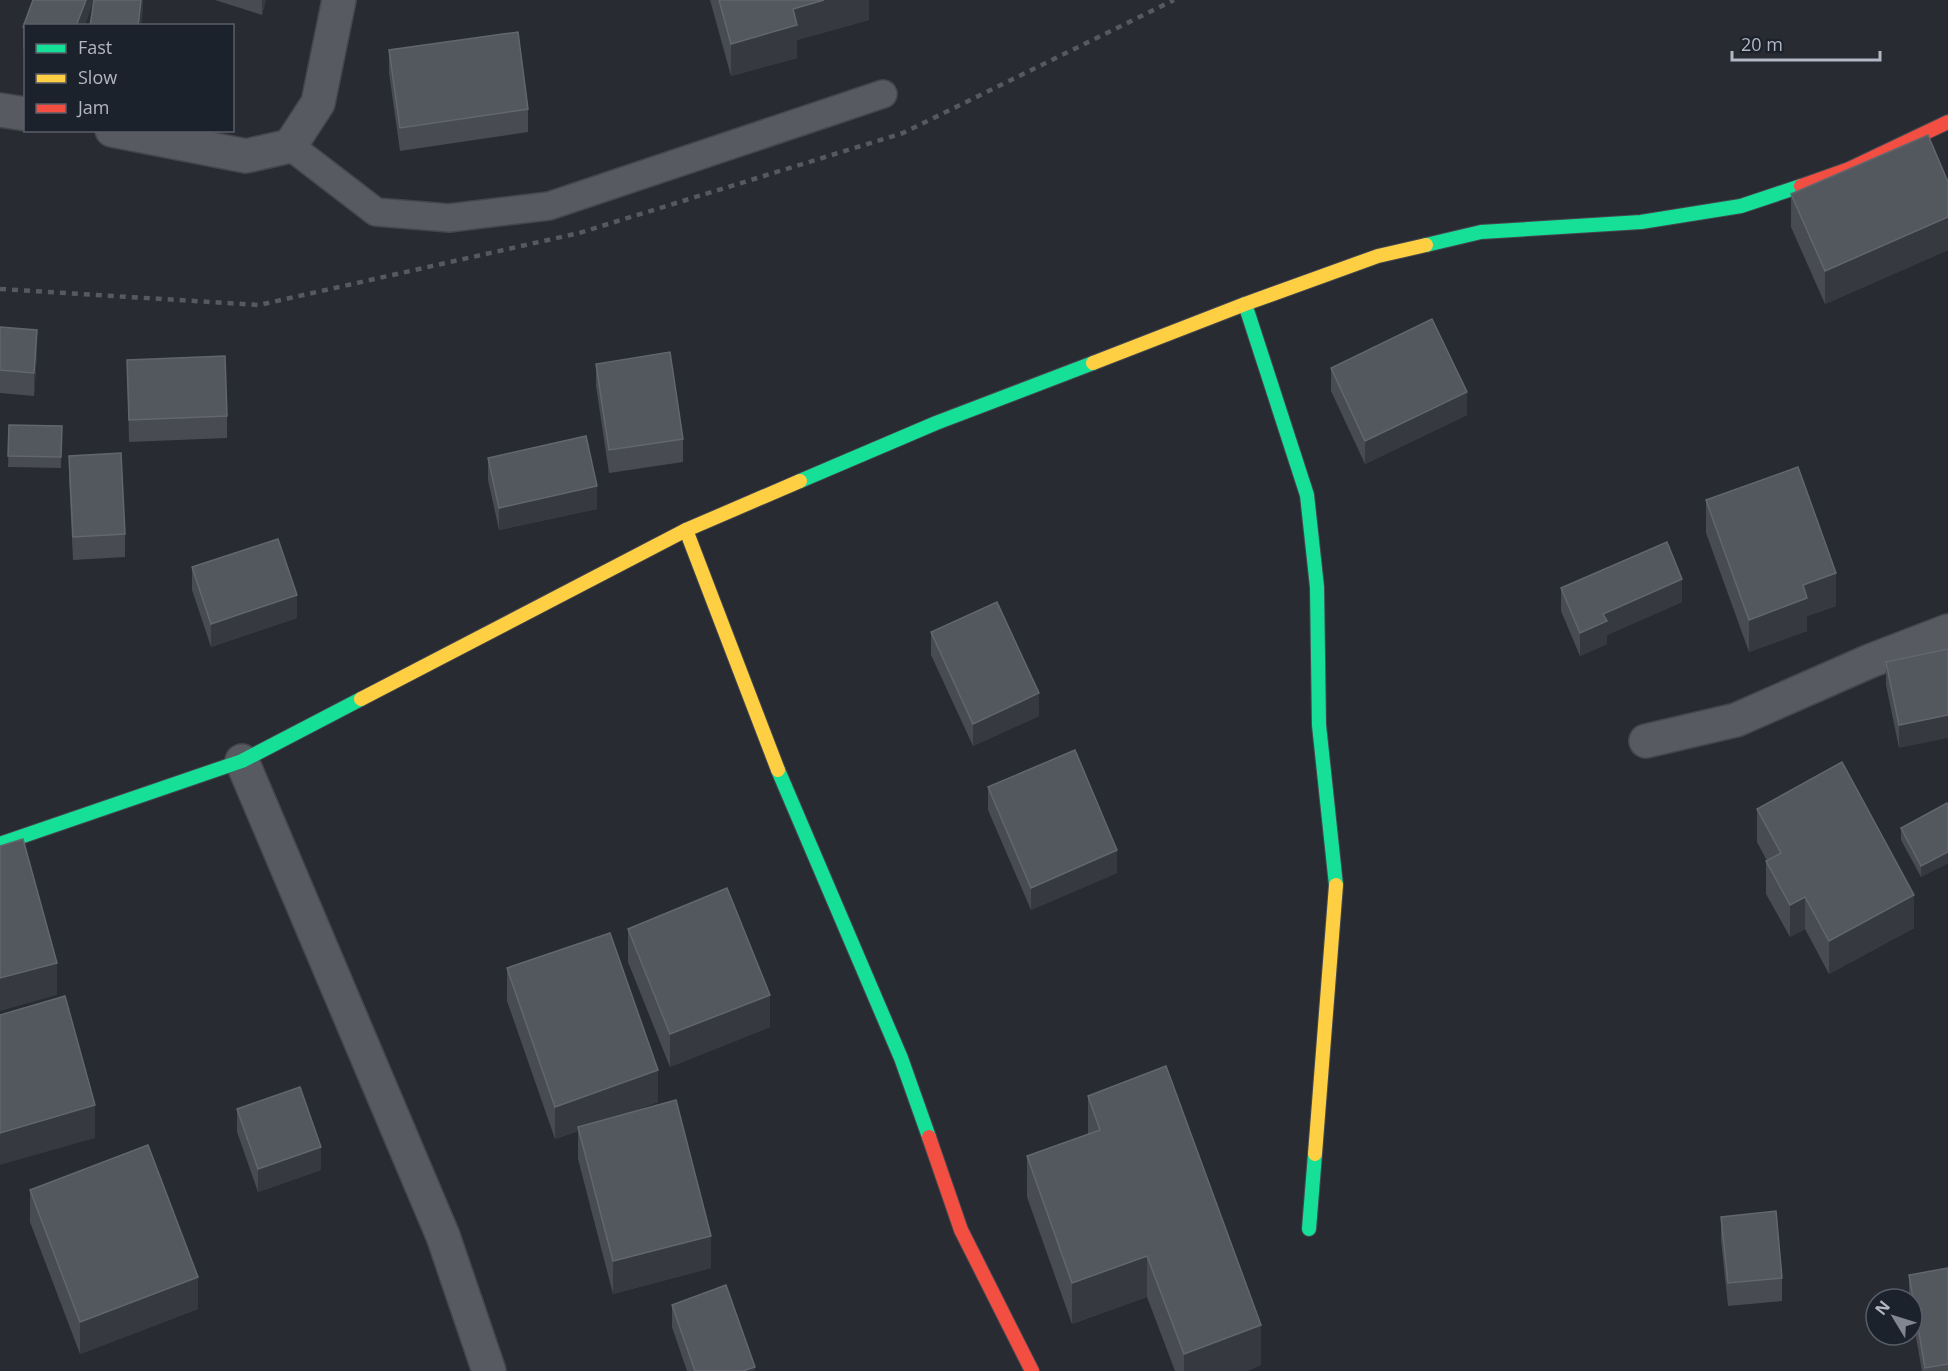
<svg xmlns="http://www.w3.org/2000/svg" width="1948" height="1371" font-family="'Open Sans',sans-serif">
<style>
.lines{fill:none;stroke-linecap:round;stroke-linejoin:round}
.lane-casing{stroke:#44464c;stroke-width:30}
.street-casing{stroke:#44464c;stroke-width:36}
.fast-casing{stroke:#45484f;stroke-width:16}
.slow-casing{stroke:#45484f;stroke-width:16}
.jam-casing{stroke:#45484f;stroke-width:16}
.lane{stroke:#575a61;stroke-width:27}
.street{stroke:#575a61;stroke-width:33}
.fast{stroke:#16e098;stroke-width:14}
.slow{stroke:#ffcf43;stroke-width:14}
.jam{stroke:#f24e42;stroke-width:14}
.rail{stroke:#56595e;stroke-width:4.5;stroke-dasharray:6 6;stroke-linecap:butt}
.wall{fill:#484b52}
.shaded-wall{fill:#363940}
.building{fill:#53575e;stroke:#62666e;stroke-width:1.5}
</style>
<rect width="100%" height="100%" fill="#282b32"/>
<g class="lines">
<defs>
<path id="lane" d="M 290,146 L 376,212 L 449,218 L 549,206 L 883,94"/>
<g id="street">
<path d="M 0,110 L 26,114"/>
<path d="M 112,130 L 246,156 L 290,146 L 318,103 L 339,0"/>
<path d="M 1646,741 L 1736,720 L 1870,661 L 1948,631"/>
<path d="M 242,761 L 443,1236 L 489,1371"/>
</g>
<g id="fast">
<path d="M 1426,245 L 1481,232 L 1641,222 L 1741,206 L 1801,186"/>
<path d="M 1245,304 L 1307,495 L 1317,587 L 1319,725 L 1336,885"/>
<path d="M 800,481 L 936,423 L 1093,363"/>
<path d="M 778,770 L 901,1058 L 929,1137"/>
<path d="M 0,844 L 242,761 L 361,699"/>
<path d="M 1309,1229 L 1315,1154"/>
</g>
<g id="slow">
<path d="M 1093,363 L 1245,304 L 1378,256 L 1426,245"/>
<path d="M 686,530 L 778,770"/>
<path d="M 361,699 L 686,530 L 800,481"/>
<path d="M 1315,1154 L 1336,885"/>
</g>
<g id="jam">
<path d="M 1801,186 L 1849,169 L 1948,122"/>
<path d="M 929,1137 L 961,1230 L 1032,1371"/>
</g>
</defs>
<use href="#lane" class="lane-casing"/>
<use href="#street" class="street-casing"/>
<use href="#fast" class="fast-casing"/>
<use href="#slow" class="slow-casing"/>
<use href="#jam" class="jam-casing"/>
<use href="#lane" class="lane"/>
<use href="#street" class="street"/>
<use href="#fast" class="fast"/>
<use href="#slow" class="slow"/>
<use href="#jam" class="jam"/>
<path class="rail" d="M 0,289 L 259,305 L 579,233 L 903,133 L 1174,0"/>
</g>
<g class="wall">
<path d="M 33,0 L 143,0 L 143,11 L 94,1 L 26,26 L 26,50 L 23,49 L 23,27 Z"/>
<path d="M 215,0 L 266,0 L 262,15 Z"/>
<path d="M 710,0 L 869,0 L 869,20 L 797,40 L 797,58 L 731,76 Z"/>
<path d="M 389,50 L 528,109 L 528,132 L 400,151 L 389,73 Z"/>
<path d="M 1948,182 L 1948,250 L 1825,304 L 1791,227 L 1791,194 Z"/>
<path d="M 0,327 L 37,353 L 34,396 L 0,393 Z"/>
<path d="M 127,360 L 227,416 L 227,438 L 129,442 Z"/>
<path d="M 596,364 L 683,439 L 683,462 L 609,473 L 596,386 Z"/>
<path d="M 1331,368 L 1467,415 L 1365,464 L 1331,391 Z"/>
<path d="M 9,425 L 62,426 L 61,468 L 8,467 Z"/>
<path d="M 69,456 L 125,534 L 125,557 L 73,560 L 69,478 Z"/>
<path d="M 488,458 L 597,509 L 499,530 L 488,480 Z"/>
<path d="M 1706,500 L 1836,606 L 1807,616 L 1807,631 L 1749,652 L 1706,533 Z"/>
<path d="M 192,567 L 297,618 L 211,647 L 192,590 Z"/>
<path d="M 1561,588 L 1682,602 L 1607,635 L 1607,644 L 1580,656 L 1561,611 Z"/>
<path d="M 931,632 L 1039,716 L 973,746 L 931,655 Z"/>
<path d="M 1948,649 L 1899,748 L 1886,685 L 1886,662 Z"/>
<path d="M 988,787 L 1117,873 L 1031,910 L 988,810 Z"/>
<path d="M 1948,805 L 1948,863 L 1921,877 L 1901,840 L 1901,828 Z"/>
<path d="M 1757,809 L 1914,928 L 1829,974 L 1805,929 L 1790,937 L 1766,894 L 1766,861 L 1767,861 L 1757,842 Z"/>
<path d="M 628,929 L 770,1027 L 670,1067 L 628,962 Z"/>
<path d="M 507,968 L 658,1102 L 628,1113 L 711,1268 L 613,1294 L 578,1159 L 578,1131 L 555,1139 L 507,1001 Z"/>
<path d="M 1088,1096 L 1261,1365 L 1247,1371 L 1175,1371 L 1147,1297 L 1072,1324 L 1027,1197 L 1027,1156 L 1088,1134 Z"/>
<path d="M 237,1109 L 321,1170 L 258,1192 L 237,1132 Z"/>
<path d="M 30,1190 L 198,1309 L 80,1354 L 30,1222 Z"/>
<path d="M 1721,1217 L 1782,1278 L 1782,1301 L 1728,1306 L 1721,1240 Z"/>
<path d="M 1948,1268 L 1948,1371 L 1922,1371 L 1912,1315 L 1912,1299 L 1909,1299 L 1909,1275 Z"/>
<path d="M 672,1305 L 755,1371 L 687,1371 L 672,1327 Z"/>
</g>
<g class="shaded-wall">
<path d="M 86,0 L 94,0 L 85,26 L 76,26 Z"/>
<path d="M 141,0 L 143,0 L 143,11 L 141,26 L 138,26 Z"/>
<path d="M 262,0 L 266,0 L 262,15 Z"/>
<path d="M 824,0 L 869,0 L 869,20 L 797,40 L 797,58 L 731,76 L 731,44 L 793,9 Z"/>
<path d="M 1948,217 L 1948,250 L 1825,304 L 1825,271 Z"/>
<path d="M 37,330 L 37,353 L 34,396 L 34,373 Z"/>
<path d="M 1467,392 L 1467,415 L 1365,464 L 1365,441 Z"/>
<path d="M 597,486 L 597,509 L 499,530 L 499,508 Z"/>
<path d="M 1836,573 L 1836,606 L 1807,616 L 1807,631 L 1749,652 L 1749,620 L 1803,585 Z"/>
<path d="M 1682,579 L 1682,602 L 1607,635 L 1607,644 L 1580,656 L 1580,633 L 1603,614 Z"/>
<path d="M 297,595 L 297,618 L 211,647 L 211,624 Z"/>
<path d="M 1039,693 L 1039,716 L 973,746 L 973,724 Z"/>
<path d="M 1948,715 L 1948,738 L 1899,748 L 1899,725 Z"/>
<path d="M 1117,850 L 1117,873 L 1031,910 L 1031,888 Z"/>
<path d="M 1948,852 L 1948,863 L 1921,877 L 1921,866 Z"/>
<path d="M 1914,895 L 1914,928 L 1829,974 L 1829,941 Z"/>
<path d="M 1805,897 L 1805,929 L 1790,937 L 1790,905 Z"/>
<path d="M 57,963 L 57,995 L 0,1011 L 0,978 Z"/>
<path d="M 770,995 L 770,1027 L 670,1067 L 670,1034 Z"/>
<path d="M 658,1070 L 658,1102 L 579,1131 L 578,1127 L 578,1131 L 555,1139 L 555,1107 Z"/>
<path d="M 95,1105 L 95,1138 L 0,1165 L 0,1133 Z"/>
<path d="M 321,1147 L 321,1170 L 258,1192 L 258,1169 Z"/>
<path d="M 711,1236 L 711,1268 L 613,1294 L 613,1261 Z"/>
<path d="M 1147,1256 L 1147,1297 L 1072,1324 L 1072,1283 Z"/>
<path d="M 198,1277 L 198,1309 L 80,1354 L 80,1322 Z"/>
<path d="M 1261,1325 L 1261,1365 L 1247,1371 L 1184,1371 L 1184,1354 Z"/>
<path d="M 755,1367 L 755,1371 L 743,1371 Z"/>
</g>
<g class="building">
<path d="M 33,0 L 86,0 L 76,26 L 26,26 L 26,28 L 23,27 Z"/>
<path d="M 94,0 L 141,0 L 138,26 L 90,26 Z"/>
<path d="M 719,0 L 824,0 L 793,9 L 797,25 L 731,44 Z"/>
<path d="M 518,32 L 528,109 L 400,128 L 389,50 Z"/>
<path d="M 1928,135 L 1948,182 L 1948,217 L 1825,271 L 1791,194 Z"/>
<path d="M 1432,319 L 1467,392 L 1365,441 L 1331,368 Z"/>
<path d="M 0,327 L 37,330 L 34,373 L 0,370 Z"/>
<path d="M 670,352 L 683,439 L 609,450 L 596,364 Z"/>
<path d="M 225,356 L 227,416 L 129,420 L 127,360 Z"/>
<path d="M 9,425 L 62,426 L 61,457 L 8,456 Z"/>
<path d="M 586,436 L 597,486 L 499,508 L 488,458 Z"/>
<path d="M 121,453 L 125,534 L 73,537 L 69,456 Z"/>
<path d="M 1798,467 L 1836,573 L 1803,585 L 1807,598 L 1749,620 L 1706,500 Z"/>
<path d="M 278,539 L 297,595 L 211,624 L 192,567 Z"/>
<path d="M 1667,542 L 1682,579 L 1603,614 L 1607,621 L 1580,633 L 1561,588 Z"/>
<path d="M 997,602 L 1039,693 L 973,724 L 931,632 Z"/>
<path d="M 1948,649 L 1948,715 L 1899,725 L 1886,662 Z"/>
<path d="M 1075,750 L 1117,850 L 1031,888 L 988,787 Z"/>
<path d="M 1842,762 L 1914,895 L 1829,941 L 1805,897 L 1790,905 L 1766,861 L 1781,853 L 1757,809 Z"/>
<path d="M 1947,803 L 1948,805 L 1948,852 L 1921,866 L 1901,828 Z"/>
<path d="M 23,839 L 57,963 L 0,978 L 0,846 Z"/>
<path d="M 727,888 L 770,995 L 670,1034 L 628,929 Z"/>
<path d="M 610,933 L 658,1070 L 555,1107 L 507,968 Z"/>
<path d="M 65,996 L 95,1105 L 0,1133 L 0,1015 Z"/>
<path d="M 1166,1066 L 1261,1325 L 1184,1354 L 1147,1256 L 1072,1283 L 1027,1156 L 1100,1130 L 1088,1096 Z"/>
<path d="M 300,1087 L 321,1147 L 258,1169 L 237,1109 Z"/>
<path d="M 676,1100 L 711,1236 L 613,1261 L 578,1127 Z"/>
<path d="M 148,1145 L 198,1277 L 80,1322 L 30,1190 Z"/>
<path d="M 1776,1211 L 1782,1278 L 1728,1283 L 1721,1217 Z"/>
<path d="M 1948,1268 L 1948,1364 L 1925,1368 L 1909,1275 Z"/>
<path d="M 726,1285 L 755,1367 L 743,1371 L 695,1371 L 672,1305 Z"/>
</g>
<rect x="24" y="24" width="210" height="108" fill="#1c222b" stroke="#585e68" stroke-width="1.5"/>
<rect x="36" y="44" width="30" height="9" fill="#16e098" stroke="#585e68" stroke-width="1.5"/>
<text x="78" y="54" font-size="18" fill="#b2b7c3">Fast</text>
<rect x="36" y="74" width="30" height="9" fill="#ffcf43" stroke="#585e68" stroke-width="1.5"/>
<text x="78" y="84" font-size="18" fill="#b2b7c3">Slow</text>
<rect x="36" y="104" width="30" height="9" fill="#f24e42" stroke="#585e68" stroke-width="1.5"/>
<text x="78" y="114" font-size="18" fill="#b2b7c3">Jam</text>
<g transform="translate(1894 1317) rotate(308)"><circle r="28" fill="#1c222b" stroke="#585e68" stroke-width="1.5"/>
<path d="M0-4.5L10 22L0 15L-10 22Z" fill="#828690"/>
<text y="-9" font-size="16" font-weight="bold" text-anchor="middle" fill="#b2b7c3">N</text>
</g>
<path d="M1732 51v9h148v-9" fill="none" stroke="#b2b7c3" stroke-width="3"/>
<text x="1741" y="51" font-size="18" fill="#b2b7c3" stroke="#1c222b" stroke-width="4.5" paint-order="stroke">20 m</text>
</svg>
